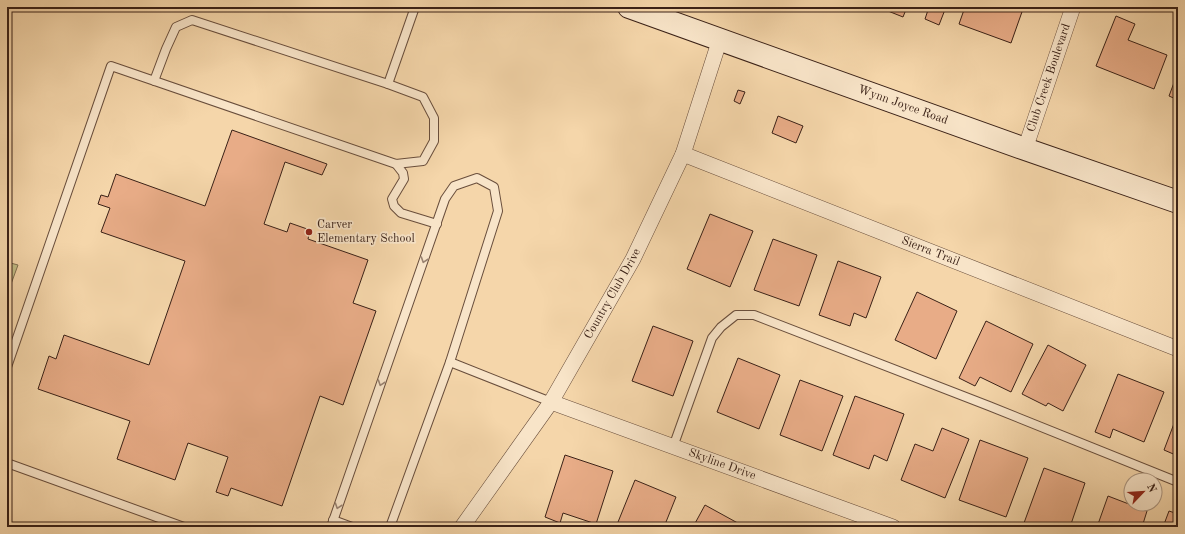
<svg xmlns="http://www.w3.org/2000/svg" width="1185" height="534" font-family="'Old Standard TT',serif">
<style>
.green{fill:#c1bc85;stroke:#7e6e4e}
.building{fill:#e8ac87;stroke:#3a2117}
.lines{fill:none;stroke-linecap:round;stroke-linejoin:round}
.lane-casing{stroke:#694e3c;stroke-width:10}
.street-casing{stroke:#694e3c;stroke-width:16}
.secondary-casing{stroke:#3a2117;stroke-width:24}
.lane{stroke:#f8e4c8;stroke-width:8}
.street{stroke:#f8e4c8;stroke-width:15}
.secondary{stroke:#f8e4c8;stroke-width:22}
.oneway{stroke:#998270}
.poi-dot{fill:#8f2418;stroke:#f8e4c8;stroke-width:1.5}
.labels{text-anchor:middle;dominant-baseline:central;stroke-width:3.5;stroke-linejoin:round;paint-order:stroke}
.street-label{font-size:12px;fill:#3a2117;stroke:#f8e4c8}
.poi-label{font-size:12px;fill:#3a2117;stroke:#f8e4c8;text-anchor:start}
</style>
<rect width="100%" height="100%" fill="#f5d6aa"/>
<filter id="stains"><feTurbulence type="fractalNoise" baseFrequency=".005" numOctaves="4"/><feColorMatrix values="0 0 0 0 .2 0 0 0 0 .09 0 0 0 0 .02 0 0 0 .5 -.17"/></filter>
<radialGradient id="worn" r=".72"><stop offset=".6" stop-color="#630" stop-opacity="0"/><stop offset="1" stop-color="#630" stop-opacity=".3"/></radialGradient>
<path class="green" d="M 7,262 L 18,265 L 7,295 Z"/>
<g class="building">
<path d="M 878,7 L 907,7 L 903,17 Z"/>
<path d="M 920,7 L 946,7 L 939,25 L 925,19 L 928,10 Z"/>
<path d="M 965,7 L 1018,7 L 1023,9 L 1011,43 L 959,24 Z"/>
<path d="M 1116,16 L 1135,24 L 1128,40 L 1167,55 L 1154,89 L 1096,66 Z"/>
<path d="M 1178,72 L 1178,100 L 1169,96 Z"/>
<path d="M 738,90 L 745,92 L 740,104 L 734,101 Z"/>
<path d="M 778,116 L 803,126 L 796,143 L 772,133 Z"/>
<path d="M 232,130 L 327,164 L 322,175 L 285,162 L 264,224 L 287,232 L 290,223 L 310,230 L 308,239 L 368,260 L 353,303 L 376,311 L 343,405 L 320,396 L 282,506 L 231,488 L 228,496 L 216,492 L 228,457 L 188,443 L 175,480 L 117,459 L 130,421 L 38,389 L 49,356 L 56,359 L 64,335 L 149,365 L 185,261 L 101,232 L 110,208 L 98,204 L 101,195 L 108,197 L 116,174 L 205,206 Z"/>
<path d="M 710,214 L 753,231 L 730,287 L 687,269 Z"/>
<path d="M 773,239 L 817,255 L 799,306 L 754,290 Z"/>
<path d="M 838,261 L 881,277 L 866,318 L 854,313 L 850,326 L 819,315 Z"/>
<path d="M 917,292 L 957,311 L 936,359 L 895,340 Z"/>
<path d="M 986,321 L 1033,344 L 1011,392 L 980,377 L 975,386 L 959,378 Z"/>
<path d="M 653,326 L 693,341 L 673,396 L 632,381 Z"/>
<path d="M 1048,345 L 1086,365 L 1063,411 L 1048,403 L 1046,406 L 1022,394 Z"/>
<path d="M 738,358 L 780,375 L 759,429 L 717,412 Z"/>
<path d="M 1118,374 L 1164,392 L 1144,442 L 1113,429 L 1110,438 L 1095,432 Z"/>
<path d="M 800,380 L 843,396 L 822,451 L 780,435 Z"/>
<path d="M 855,396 L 904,414 L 887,461 L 874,455 L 869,469 L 833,455 Z"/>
<path d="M 1178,413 L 1178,456 L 1164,450 Z"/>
<path d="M 942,428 L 969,439 L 945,498 L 901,480 L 915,444 L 933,451 Z"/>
<path d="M 980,440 L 1028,458 L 1006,517 L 959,500 Z"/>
<path d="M 565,455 L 613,471 L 596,524 L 563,513 L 560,523 L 545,517 Z"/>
<path d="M 1044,468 L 1085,483 L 1070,527 L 1037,527 L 1024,523 Z"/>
<path d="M 635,480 L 676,497 L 664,527 L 616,527 Z"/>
<path d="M 1108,496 L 1147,511 L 1142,527 L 1097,527 Z"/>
<path d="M 705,505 L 745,527 L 693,527 Z"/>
<path d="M 1169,511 L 1178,514 L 1178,527 L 1163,527 Z"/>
</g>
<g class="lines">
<defs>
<g id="lane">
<path d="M 388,84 L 415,7"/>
<path d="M 396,164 L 403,173 L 404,179 L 392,199 L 394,206 L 401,213 L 437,224"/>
<path d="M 450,362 L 551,402"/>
<path d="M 7,367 L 111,66 L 396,164 L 423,161 L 434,141 L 434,118 L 423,97 L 388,84 L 192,20 L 176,27 L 166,49 L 154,81"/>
<path d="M 673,447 L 712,338 L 721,327 L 736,315 L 754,315 L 989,406 L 1178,482"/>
<path d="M 7,463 L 184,527"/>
<path d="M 333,520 L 352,527"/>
<path d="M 331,527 L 445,199 L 454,186 L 477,178 L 494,187 L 498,211 L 450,362 L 390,527"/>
</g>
<g id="street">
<path id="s1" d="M 1025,149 L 1073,7"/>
<path id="s2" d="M 683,154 L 1178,349"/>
<path id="s3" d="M 551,402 L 893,527"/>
<path id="s4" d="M 462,527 L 551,402 L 633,259 L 683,154 L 720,39"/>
</g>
<g id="secondary">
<path id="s5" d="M 629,7 L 1025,149 L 1178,202"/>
</g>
</defs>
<use href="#lane" class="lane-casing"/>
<use href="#street" class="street-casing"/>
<use href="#secondary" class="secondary-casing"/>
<use href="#lane" class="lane"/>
<use href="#street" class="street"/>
<use href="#secondary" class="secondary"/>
</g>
<defs><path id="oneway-chevron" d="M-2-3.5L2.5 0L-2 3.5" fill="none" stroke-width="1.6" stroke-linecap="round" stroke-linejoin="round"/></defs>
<g class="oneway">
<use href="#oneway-chevron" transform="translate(424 260) rotate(109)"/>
<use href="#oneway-chevron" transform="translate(381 383) rotate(109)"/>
<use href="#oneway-chevron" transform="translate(338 506) rotate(109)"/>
</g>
<circle class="poi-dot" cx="309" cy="232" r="4"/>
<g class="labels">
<g class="street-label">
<text stroke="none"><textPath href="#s1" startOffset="75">Club Creek Boulevard</textPath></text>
<text stroke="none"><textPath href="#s5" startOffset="291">Wynn Joyce Road</textPath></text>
<text stroke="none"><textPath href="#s2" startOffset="266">Sierra Trail</textPath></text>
<text stroke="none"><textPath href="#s4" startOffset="278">Country Club Drive</textPath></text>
<text stroke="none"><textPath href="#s3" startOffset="182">Skyline Drive</textPath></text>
</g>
<g class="poi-label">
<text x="317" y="225">Carver<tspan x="317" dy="14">Elementary School</tspan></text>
</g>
</g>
<rect width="1185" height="534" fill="none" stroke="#f5d6aa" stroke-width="24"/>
<rect x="8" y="8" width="1169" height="518" fill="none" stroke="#3a2117" stroke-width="2"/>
<rect x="12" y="12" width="1161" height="510" fill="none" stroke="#3a2117"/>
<g transform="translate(1143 492) rotate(65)"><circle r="19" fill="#f8e4c8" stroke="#ac9681"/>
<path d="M0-3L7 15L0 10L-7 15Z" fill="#8f2418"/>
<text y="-6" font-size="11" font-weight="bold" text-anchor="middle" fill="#3a2117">N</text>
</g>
<rect width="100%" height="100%" filter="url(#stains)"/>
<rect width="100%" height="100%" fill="url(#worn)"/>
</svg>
